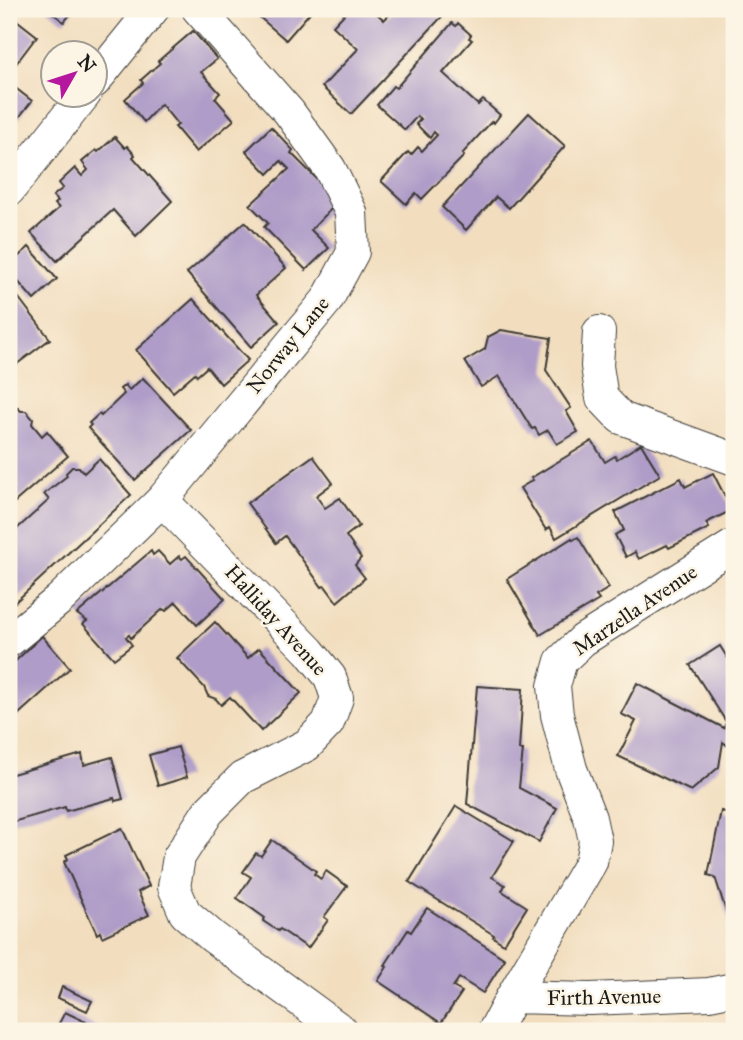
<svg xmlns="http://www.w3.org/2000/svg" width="743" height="1040" font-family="'IM FELL Great Primer',serif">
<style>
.building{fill:#af9cc8}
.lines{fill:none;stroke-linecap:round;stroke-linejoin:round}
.street-casing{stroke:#3c3934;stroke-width:34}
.street{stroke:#fff;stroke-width:32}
.labels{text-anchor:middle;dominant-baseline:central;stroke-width:5;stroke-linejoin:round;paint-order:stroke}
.street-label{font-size:21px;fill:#1c1c1c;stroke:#fcf5e5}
</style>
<rect width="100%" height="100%" fill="#fcf5e5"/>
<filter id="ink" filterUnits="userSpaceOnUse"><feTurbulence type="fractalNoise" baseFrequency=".0143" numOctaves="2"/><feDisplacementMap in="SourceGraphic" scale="14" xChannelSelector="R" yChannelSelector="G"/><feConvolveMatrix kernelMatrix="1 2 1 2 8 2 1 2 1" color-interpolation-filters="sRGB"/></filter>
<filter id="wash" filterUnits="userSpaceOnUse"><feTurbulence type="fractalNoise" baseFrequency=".00686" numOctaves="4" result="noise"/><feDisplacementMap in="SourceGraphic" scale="28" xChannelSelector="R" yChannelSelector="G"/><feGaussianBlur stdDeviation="1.57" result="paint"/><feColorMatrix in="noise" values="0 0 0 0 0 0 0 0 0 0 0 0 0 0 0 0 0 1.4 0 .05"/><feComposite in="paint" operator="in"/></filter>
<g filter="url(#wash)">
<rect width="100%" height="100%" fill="#f2debf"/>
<g id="blocks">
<g class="building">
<path d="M 47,9 L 75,9 L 64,22 Z"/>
<path d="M 264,9 L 313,9 L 286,40 L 258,16 Z"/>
<path d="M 349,9 L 372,9 L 384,20 L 395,9 L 449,9 L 351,114 L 322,87 L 358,49 L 333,26 Z"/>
<path d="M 9,14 L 37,36 L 9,73 Z"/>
<path d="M 452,23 L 456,26 L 458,23 L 471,35 L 469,38 L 472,40 L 443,73 L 478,105 L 483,100 L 500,115 L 494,123 L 492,121 L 462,154 L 464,156 L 422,199 L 416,193 L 406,204 L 381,181 L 408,152 L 411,155 L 418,147 L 422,151 L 437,135 L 434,132 L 430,138 L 416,124 L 421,119 L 417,116 L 405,130 L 377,105 L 393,86 L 396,88 Z"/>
<path d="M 193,31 L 217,59 L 201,72 L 220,93 L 215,98 L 234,120 L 196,152 L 175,127 L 178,125 L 161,104 L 144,122 L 125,99 L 143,83 L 141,80 L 160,63 L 158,61 Z"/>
<path d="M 9,83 L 32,101 L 9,130 Z"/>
<path d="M 529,113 L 565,146 L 509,208 L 496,197 L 466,230 L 442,207 Z"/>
<path d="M 271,127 L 293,150 L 291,153 L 330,192 L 335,205 L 311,230 L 329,248 L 306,270 L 264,227 L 268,223 L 250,205 L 289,169 L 281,161 L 268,174 L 246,151 Z"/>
<path d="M 115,137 L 125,148 L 127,146 L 135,155 L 133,157 L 172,201 L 136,236 L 113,210 L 57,261 L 31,233 L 59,208 L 55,204 L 58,201 L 53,196 L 63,188 L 59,183 L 75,168 L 82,176 L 88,170 L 82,162 L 96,150 L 98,152 Z"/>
<path d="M 245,222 L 286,268 L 256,295 L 279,322 L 251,347 L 187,273 Z"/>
<path d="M 29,247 L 57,279 L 34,300 L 9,271 L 9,265 Z"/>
<path d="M 9,285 L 50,339 L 9,370 Z"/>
<path d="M 193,299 L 248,360 L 221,384 L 207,367 L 197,376 L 195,373 L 173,392 L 136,350 Z"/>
<path d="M 501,330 L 551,338 L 546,370 L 571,408 L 566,411 L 578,432 L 557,444 L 548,430 L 539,435 L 535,428 L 532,429 L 499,376 L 481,387 L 465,361 L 485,349 L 488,337 Z"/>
<path d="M 143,378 L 191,430 L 135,480 L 88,428 L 91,425 L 89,423 L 99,414 L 101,416 L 124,394 L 120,389 L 125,385 L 129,390 Z"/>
<path d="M 17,407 L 21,411 L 26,411 L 33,419 L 32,424 L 42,436 L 47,431 L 68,456 L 9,507 L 9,415 Z"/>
<path d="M 592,441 L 605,462 L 615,456 L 617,459 L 641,444 L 660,475 L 556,538 L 550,527 L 546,530 L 520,488 L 533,480 L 531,478 Z"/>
<path d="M 313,456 L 333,483 L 316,496 L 325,508 L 340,498 L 359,526 L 346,536 L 361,558 L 355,565 L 365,578 L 337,602 L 325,586 L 322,587 L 285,536 L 276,543 L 247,503 Z"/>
<path d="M 99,459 L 131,495 L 12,605 L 9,601 L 9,565 L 11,563 L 9,561 L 9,536 L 49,500 L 44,494 L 67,476 L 66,473 L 72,467 L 79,467 L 84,473 Z"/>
<path d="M 713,473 L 732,510 L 706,523 L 709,528 L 669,548 L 667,545 L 639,559 L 635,552 L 626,557 L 615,535 L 624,530 L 615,512 L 681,478 L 685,487 Z"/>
<path d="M 578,537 L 609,588 L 596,596 L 599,600 L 540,635 L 507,579 L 572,538 L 573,540 Z"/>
<path d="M 151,551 L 153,555 L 158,551 L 170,564 L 179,556 L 182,559 L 186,556 L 225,599 L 197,625 L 176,602 L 166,611 L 163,609 L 131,638 L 129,635 L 126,637 L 132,645 L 114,659 L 83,624 L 87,621 L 77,614 Z"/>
<path d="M 215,622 L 248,658 L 259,648 L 301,693 L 261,731 L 230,697 L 221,705 L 216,699 L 208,696 L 204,687 L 177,658 Z"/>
<path d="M 42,636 L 70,668 L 11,721 L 9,719 L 9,667 Z"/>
<path d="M 720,646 L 727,657 L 734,652 L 734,714 L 725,720 L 690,665 Z"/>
<path d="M 637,683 L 724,728 L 726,723 L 734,727 L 734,740 L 728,746 L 723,742 L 719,767 L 691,791 L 618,756 L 636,721 L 621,714 Z"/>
<path d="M 477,686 L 523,689 L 519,750 L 523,750 L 519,788 L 557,808 L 539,842 L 467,804 Z"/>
<path d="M 178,747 L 187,777 L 158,786 L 149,755 Z"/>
<path d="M 82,754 L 84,765 L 112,757 L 123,799 L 115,801 L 114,798 L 66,811 L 65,807 L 9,823 L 9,775 Z"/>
<path d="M 456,806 L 514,841 L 492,877 L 505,885 L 502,891 L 527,907 L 504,944 L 493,937 L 494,935 L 409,882 Z"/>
<path d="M 721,811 L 734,814 L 734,944 L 729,928 L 731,927 L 715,877 L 708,875 Z"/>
<path d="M 122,828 L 149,886 L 138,892 L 149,915 L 102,937 L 100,932 L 97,934 L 64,862 L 68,859 L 66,855 Z"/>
<path d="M 272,840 L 316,871 L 314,874 L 321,879 L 326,871 L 347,886 L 324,917 L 328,920 L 308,948 L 280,929 L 278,931 L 263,921 L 265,918 L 237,898 L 251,877 L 243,872 L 256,853 L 261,856 Z"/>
<path d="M 427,908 L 505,959 L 483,993 L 459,978 L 453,987 L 462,992 L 441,1023 L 378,981 L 387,967 L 385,965 L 408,930 L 411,932 Z"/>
<path d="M 62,987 L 92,1001 L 87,1011 L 58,998 Z"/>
<path d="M 65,1012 L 105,1031 L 55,1031 Z"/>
</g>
</g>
</g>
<g filter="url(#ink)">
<use href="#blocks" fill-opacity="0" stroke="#3c3934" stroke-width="2"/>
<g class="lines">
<defs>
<g id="street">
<path d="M 94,82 L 153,9"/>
<path d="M 9,190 L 85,94"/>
<path d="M 599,332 L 597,366 L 602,398 L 621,418 L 734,459"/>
<path d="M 162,500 L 309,651 L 330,677 L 337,698 L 328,723 L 307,745 L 242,778 L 208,812 L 179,857 L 174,887 L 185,913 L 213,937 L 342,1031"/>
<path d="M 9,641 L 59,600 L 162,500 L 327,300 L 353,252 L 351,212 L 330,169 L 289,112 L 198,9"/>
<path d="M 512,997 L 591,862 L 595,841 L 590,818 L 571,769 L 557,715 L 554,686 L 561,661 L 583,640 L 734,545"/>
<path d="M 494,1031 L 512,997 L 590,999 L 709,994 L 734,989"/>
</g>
</defs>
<use href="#street" class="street-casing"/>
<use href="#street" class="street"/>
</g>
</g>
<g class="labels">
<g class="street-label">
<text transform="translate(288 345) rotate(-51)">Norway Lane</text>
<text transform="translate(635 610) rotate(-34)">Marzella Avenue</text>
<text transform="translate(276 620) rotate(48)">Halliday Avenue</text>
<text transform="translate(604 997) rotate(-1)">Firth Avenue</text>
</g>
</g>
<rect width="743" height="1040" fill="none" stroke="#fcf5e5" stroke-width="35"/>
<g transform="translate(74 74) rotate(51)"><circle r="33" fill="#fcf5e5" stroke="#a29e95" stroke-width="2"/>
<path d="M0-5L12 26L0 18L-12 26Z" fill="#b5179e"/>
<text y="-10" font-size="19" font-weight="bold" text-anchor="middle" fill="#1c1c1c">N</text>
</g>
</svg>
